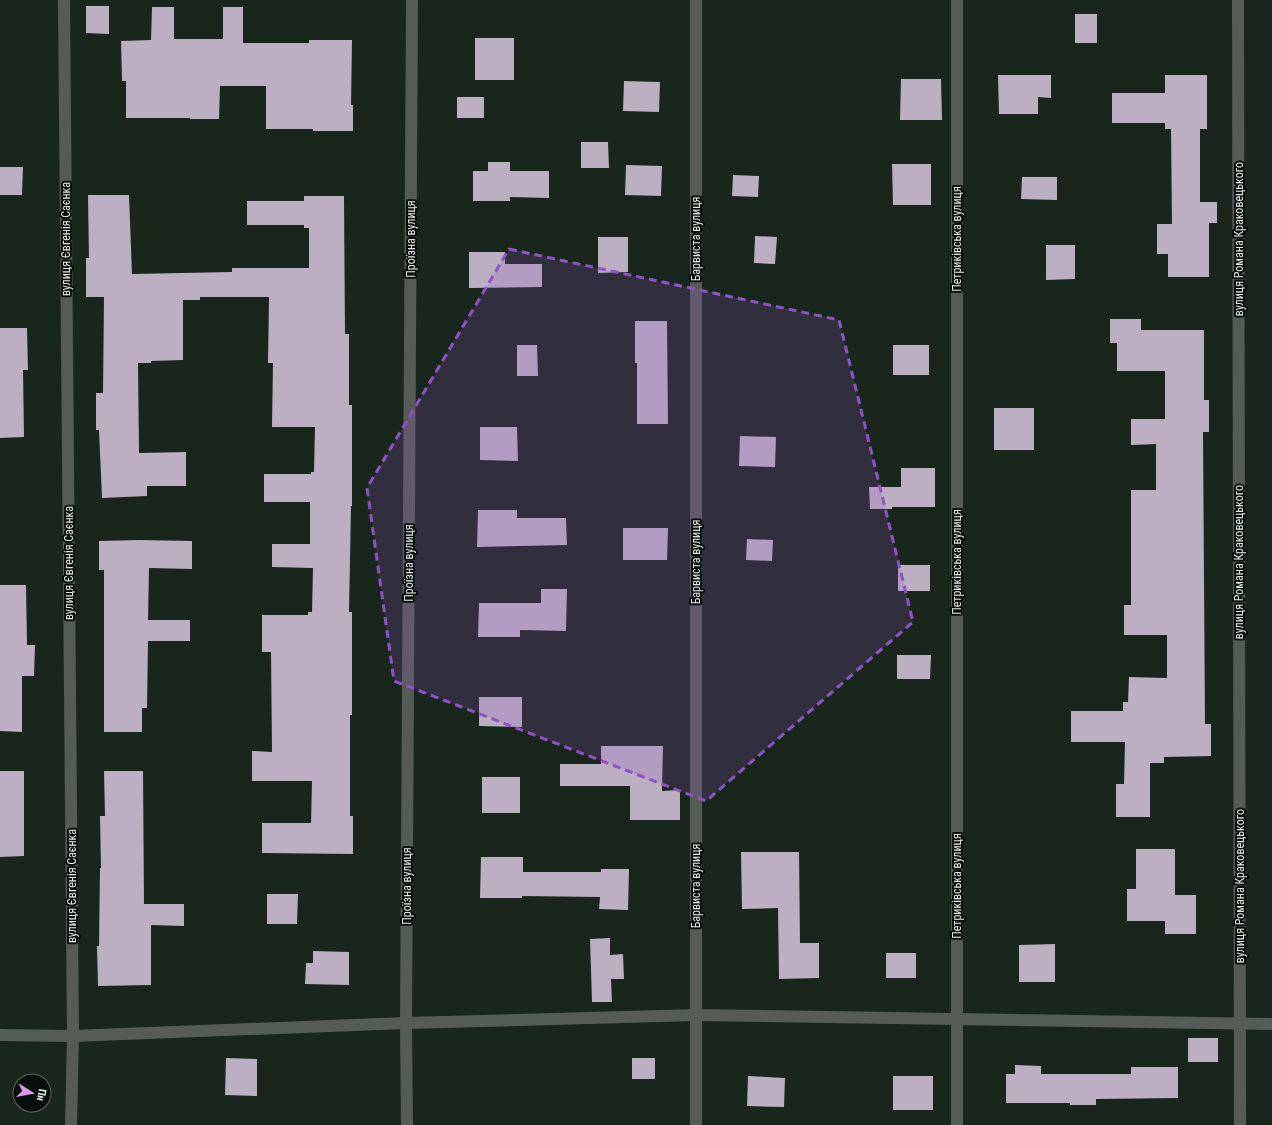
<svg xmlns="http://www.w3.org/2000/svg" width="1272" height="1125" font-family="'Roboto Condensed',sans-serif">
<style>
.building{fill:#bcafc1}
.lines{fill:none;stroke-linecap:round;stroke-linejoin:round}
.street{stroke:#555c56;stroke-width:12}
.marked{fill:#8f52c6;fill-opacity:0.2;stroke:#8f52c6;stroke-width:3;stroke-dasharray:8 5;stroke-linejoin:round}
.labels{text-anchor:middle;dominant-baseline:central;stroke-width:4;stroke-linejoin:round;paint-order:stroke}
.street-label{font-size:12px;fill:#e0e9e2;stroke:#080e09}
</style>
<rect width="100%" height="100%" fill="#19261b"/>
<g class="building">
<path d="M 86,6 L 109,6 L 109,34 L 86,33 Z"/>
<path d="M 152,7 L 174,7 L 174,39 L 223,39 L 223,7 L 243,7 L 243,43 L 309,43 L 309,40 L 352,40 L 351,105 L 353,105 L 353,131 L 313,131 L 313,129 L 266,129 L 266,86 L 220,86 L 219,119 L 190,119 L 190,118 L 126,118 L 126,81 L 122,81 L 121,41 L 151,40 Z"/>
<rect x="1075" y="14" width="22" height="29"/>
<rect x="475" y="38" width="39" height="42"/>
<path d="M 998,75 L 1051,75 L 1051,98 L 1038,97 L 1038,114 L 999,114 Z"/>
<path d="M 1165,75 L 1207,75 L 1207,129 L 1200,129 L 1200,202 L 1217,202 L 1217,223 L 1209,223 L 1209,277 L 1168,277 L 1168,254 L 1157,254 L 1157,224 L 1172,224 L 1171,129 L 1165,129 L 1165,123 L 1112,123 L 1112,93 L 1165,93 Z"/>
<path d="M 901,79 L 941,79 L 942,120 L 900,120 Z"/>
<path d="M 624,81 L 660,82 L 659,112 L 623,111 Z"/>
<rect x="457" y="97" width="27" height="21"/>
<path d="M 581,142 L 608,142 L 609,168 L 581,168 Z"/>
<path d="M 488,162 L 510,162 L 510,171 L 549,171 L 549,198 L 510,197 L 510,201 L 473,201 L 473,171 L 488,171 Z"/>
<path d="M 892,164 L 931,164 L 931,205 L 893,205 Z"/>
<path d="M 626,165 L 662,166 L 661,196 L 625,195 Z"/>
<path d="M 0,167 L 23,167 L 22,195 L 0,195 Z"/>
<path d="M 733,175 L 759,176 L 758,197 L 732,196 Z"/>
<path d="M 1022,177 L 1057,177 L 1057,200 L 1021,199 Z"/>
<path d="M 88,195 L 129,195 L 132,274 L 232,272 L 232,268 L 309,268 L 309,228 L 304,228 L 304,225 L 247,225 L 247,201 L 304,201 L 304,196 L 344,196 L 345,334 L 349,334 L 349,405 L 352,405 L 352,506 L 351,506 L 349,612 L 352,612 L 352,715 L 350,715 L 350,816 L 353,816 L 353,854 L 262,853 L 262,823 L 311,823 L 312,781 L 252,781 L 252,751 L 272,752 L 271,652 L 262,652 L 262,615 L 308,615 L 308,612 L 312,612 L 313,568 L 272,567 L 272,544 L 310,544 L 310,502 L 264,502 L 264,474 L 311,474 L 311,472 L 314,472 L 315,427 L 272,427 L 273,363 L 268,363 L 269,297 L 200,297 L 200,300 L 183,300 L 183,360 L 151,361 L 151,363 L 138,363 L 139,453 L 186,452 L 186,486 L 147,486 L 147,496 L 102,498 L 99,430 L 96,430 L 96,393 L 103,393 L 104,297 L 86,297 L 86,258 L 89,258 Z"/>
<path d="M 755,236 L 777,237 L 775,264 L 754,263 Z"/>
<path d="M 598,237 L 628,237 L 628,272 L 598,273 Z"/>
<path d="M 1046,245 L 1075,245 L 1075,279 L 1046,280 Z"/>
<path d="M 469,252 L 505,252 L 505,264 L 542,264 L 542,287 L 469,288 Z"/>
<path d="M 1110,319 L 1141,319 L 1141,330 L 1204,330 L 1204,400 L 1209,400 L 1209,432 L 1203,432 L 1205,724 L 1211,724 L 1211,756 L 1164,757 L 1164,763 L 1150,763 L 1150,817 L 1116,817 L 1116,784 L 1124,784 L 1125,742 L 1071,742 L 1071,711 L 1123,711 L 1123,702 L 1128,702 L 1129,677 L 1167,678 L 1167,635 L 1124,635 L 1124,605 L 1131,605 L 1131,490 L 1156,490 L 1156,444 L 1131,445 L 1131,419 L 1165,419 L 1165,371 L 1117,371 L 1117,343 L 1110,343 Z"/>
<path d="M 635,321 L 667,321 L 668,424 L 637,424 L 637,363 L 635,363 Z"/>
<path d="M 0,328 L 27,328 L 28,370 L 23,370 L 24,437 L 0,438 Z"/>
<path d="M 517,345 L 537,345 L 538,376 L 517,376 Z"/>
<rect x="893" y="345" width="36" height="30"/>
<rect x="994" y="408" width="40" height="42"/>
<path d="M 480,427 L 517,427 L 518,461 L 480,460 Z"/>
<path d="M 740,436 L 776,437 L 775,467 L 739,466 Z"/>
<path d="M 901,468 L 935,468 L 935,507 L 892,507 L 892,509 L 870,509 L 869,487 L 901,487 Z"/>
<path d="M 478,510 L 517,510 L 517,518 L 566,518 L 567,545 L 477,547 Z"/>
<path d="M 623,528 L 668,528 L 667,560 L 623,560 Z"/>
<path d="M 747,539 L 773,540 L 772,561 L 746,560 Z"/>
<path d="M 139,540 L 192,541 L 192,569 L 149,568 L 148,620 L 190,620 L 190,641 L 148,641 L 147,708 L 142,708 L 142,732 L 104,732 L 104,570 L 99,570 L 99,541 Z"/>
<rect x="898" y="565" width="32" height="26"/>
<path d="M 0,585 L 26,585 L 27,645 L 35,645 L 34,676 L 22,676 L 22,732 L 0,731 Z"/>
<path d="M 541,589 L 567,589 L 566,631 L 520,630 L 520,637 L 478,637 L 479,603 L 541,603 Z"/>
<path d="M 897,655 L 931,655 L 930,679 L 897,679 Z"/>
<path d="M 479,697 L 522,697 L 522,727 L 479,726 Z"/>
<path d="M 601,746 L 663,746 L 662,791 L 680,790 L 680,820 L 630,820 L 630,786 L 560,786 L 560,764 L 601,764 Z"/>
<path d="M 0,771 L 24,771 L 24,856 L 0,857 Z"/>
<path d="M 104,771 L 143,771 L 144,904 L 184,904 L 184,926 L 151,925 L 151,985 L 98,986 L 97,946 L 99,946 L 100,868 L 101,868 L 100,816 L 105,816 Z"/>
<rect x="482" y="777" width="38" height="36"/>
<path d="M 1136,849 L 1175,849 L 1175,895 L 1196,895 L 1196,934 L 1165,934 L 1165,921 L 1127,921 L 1127,889 L 1136,889 Z"/>
<path d="M 741,852 L 799,852 L 800,943 L 819,943 L 819,978 L 779,979 L 778,908 L 742,909 Z"/>
<path d="M 481,857 L 523,857 L 523,872 L 601,872 L 601,869 L 629,869 L 628,910 L 599,909 L 600,897 L 522,896 L 522,898 L 480,898 Z"/>
<path d="M 267,894 L 298,894 L 297,924 L 267,924 Z"/>
<path d="M 610,938 L 610,955 L 623,954 L 624,979 L 611,979 L 612,1002 L 592,1002 L 590,939 Z"/>
<path d="M 1055,944 L 1055,982 L 1019,982 L 1019,945 Z"/>
<path d="M 313,951 L 349,952 L 349,985 L 305,984 L 306,963 L 313,963 Z"/>
<rect x="886" y="953" width="30" height="25"/>
<rect x="1188" y="1038" width="30" height="24"/>
<path d="M 226,1058 L 257,1059 L 257,1096 L 225,1095 Z"/>
<rect x="632" y="1058" width="23" height="21"/>
<path d="M 1015,1065 L 1041,1066 L 1041,1074 L 1131,1074 L 1131,1067 L 1178,1067 L 1178,1098 L 1096,1099 L 1096,1105 L 1070,1105 L 1070,1103 L 1006,1103 L 1006,1074 L 1015,1074 Z"/>
<path d="M 748,1076 L 785,1078 L 784,1107 L 747,1106 Z"/>
<rect x="893" y="1076" width="40" height="34"/>
</g>
<g class="lines">
<g class="street">
<path d="M 64,0 L 73,1036 L 71,1125"/>
<path d="M 696,0 L 696,1125"/>
<path d="M 957,0 L 957,1125"/>
<path d="M 1238,0 L 1240,1125"/>
<path d="M 0,1035 L 73,1036 L 406,1023 L 696,1015 L 1272,1024"/>
<path d="M 407,1125 L 406,1023 L 412,0"/>
</g>
</g>
<path class="marked" d="M 509,249 L 839,320 L 913,622 L 706,801 L 394,681 L 367,488 Z"/>
<g class="labels">
<g class="street-label">
<text transform="translate(66 239) rotate(-90)">вулиця Євгенія Саєнка</text>
<text transform="translate(411 239) rotate(-90)">Проїзна вулиця</text>
<text transform="translate(696 239) rotate(-90)">Барвиста вулиця</text>
<text transform="translate(957 239) rotate(-90)">Петриківська вулиця</text>
<text transform="translate(1239 239) rotate(-90)">вулиця Романа Краковецького</text>
<text transform="translate(696 562) rotate(-90)">Барвиста вулиця</text>
<text transform="translate(957 562) rotate(-90)">Петриківська вулиця</text>
<text transform="translate(1239 562) rotate(-90)">вулиця Романа Краковецького</text>
<text transform="translate(69 563) rotate(-90)">вулиця Євгенія Саєнка</text>
<text transform="translate(409 563) rotate(-90)">Проїзна вулиця</text>
<text transform="translate(72 886) rotate(-90)">вулиця Євгенія Саєнка</text>
<text transform="translate(407 886) rotate(-90)">Проїзна вулиця</text>
<text transform="translate(696 886) rotate(-90)">Барвиста вулиця</text>
<text transform="translate(957 886) rotate(-90)">Петриківська вулиця</text>
<text transform="translate(1240 886) rotate(-90)">вулиця Романа Краковецького</text>
</g>
</g>
<g transform="translate(32 1093) rotate(101)"><circle r="19" fill="#080e09" stroke="#5e6660"/>
<path d="M0-3L7 15L0 10L-7 15Z" fill="#dc99f4"/>
<text y="-6" font-size="11" font-weight="bold" text-anchor="middle" fill="#e0e9e2">Пн</text>
</g>
</svg>
